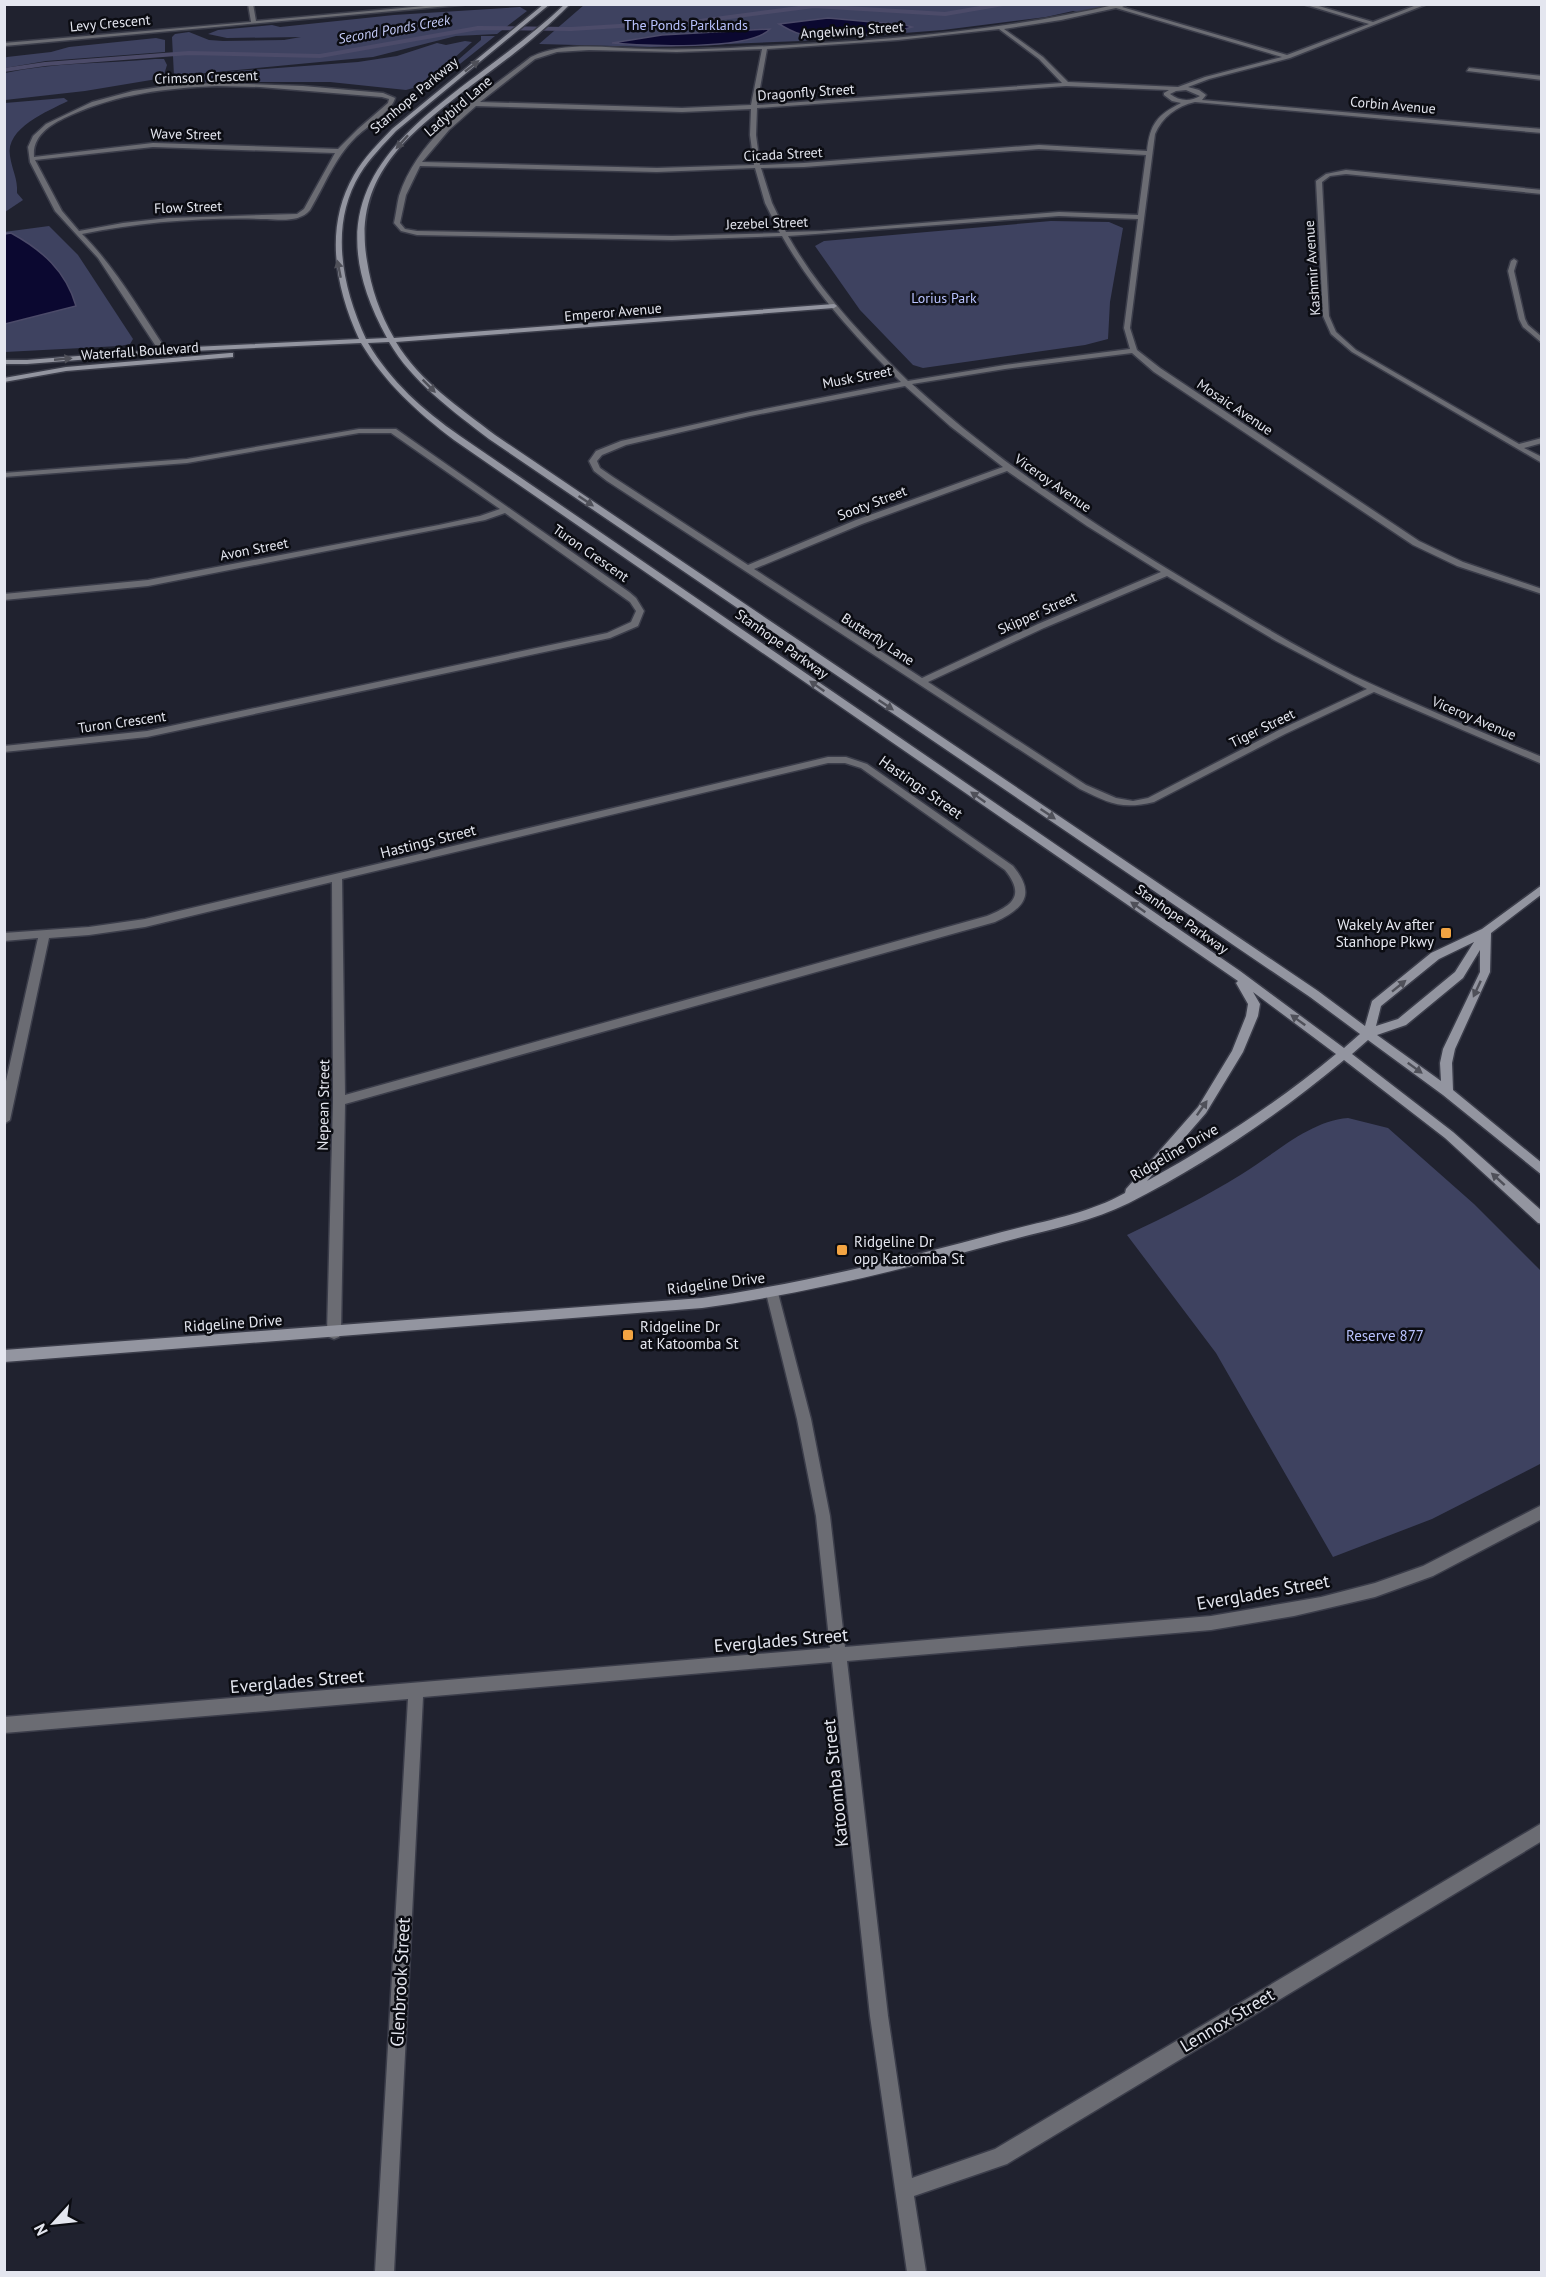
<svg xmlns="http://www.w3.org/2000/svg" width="1546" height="2277" font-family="'PT Sans',sans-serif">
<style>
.green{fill:#3e4260}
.water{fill:#0b0830;stroke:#4c4b69;stroke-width:1.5}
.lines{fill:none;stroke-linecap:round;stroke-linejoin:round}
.stream{stroke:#4c4b69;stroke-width:4}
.street-casing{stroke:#3b3d4a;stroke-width:3}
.secondary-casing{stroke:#3b3d4a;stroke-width:3}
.street{fill:#6b6c73;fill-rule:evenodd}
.secondary{fill:#9395a0;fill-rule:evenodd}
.oneway{fill:#4f5059}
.poi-dot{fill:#f3a442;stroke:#0b0c12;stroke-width:2}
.labels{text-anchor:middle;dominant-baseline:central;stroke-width:5;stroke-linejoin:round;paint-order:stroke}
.far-street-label{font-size:14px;fill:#e4e6ef;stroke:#0b0c12}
.far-park-label{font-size:14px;fill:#b9c2fe;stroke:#0b0c12}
.far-water-label{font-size:14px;font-style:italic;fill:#c7cefb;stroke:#0b0c12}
.street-label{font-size:15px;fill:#e4e6ef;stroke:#0b0c12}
.poi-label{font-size:15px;fill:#e4e6ef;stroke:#0b0c12;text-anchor:start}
.park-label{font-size:15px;fill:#b9c2fe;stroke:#0b0c12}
.near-street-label{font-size:18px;fill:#e4e6ef;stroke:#0b0c12}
</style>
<rect width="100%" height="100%" fill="#20222f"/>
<g class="green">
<path d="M 584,5 L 1112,5 L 1081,13 L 1073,11 L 1046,17 L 943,30 L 801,41 L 651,47 L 539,44 Z"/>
<path d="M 520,7 L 527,11 L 497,34 L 456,36 L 373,57 L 174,76 L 172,37 L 175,34 L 189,32 L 209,40 L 223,41 L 284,40 L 301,37 L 227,38 L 208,34 L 218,30 L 272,25 L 280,27 L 394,15 Z"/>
<path d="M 481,36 L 495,36 L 431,87 L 428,86 L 481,40 Z"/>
<path d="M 156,38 L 165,40 L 165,52 L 46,61 L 5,68 L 5,58 L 7,57 L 51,52 L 69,47 Z"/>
<path d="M 465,41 L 472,42 L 424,85 L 406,90 L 330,82 L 178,82 L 177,78 L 237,71 L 358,62 L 397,56 L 437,43 L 446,45 Z"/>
<path d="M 155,59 L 164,59 L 167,65 L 163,78 L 85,91 L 5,100 L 5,73 C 54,62 105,64 155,59 Z"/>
<path d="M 64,98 L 68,101 C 48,111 5,128 10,156 C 12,170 18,179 17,193 L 23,200 L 5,212 L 5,103 Z"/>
<path d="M 1051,221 L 1109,222 L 1123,228 L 1110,302 L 1108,339 L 1085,345 L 923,368 L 913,365 L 860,310 L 815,246 L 824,241 Z"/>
<path d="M 49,226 L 78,255 L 133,339 L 130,344 L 120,346 L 5,352 L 4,232 Z"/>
<path d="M 1348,1118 L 1388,1128 L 1474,1204 L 1541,1271 L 1542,1463 L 1432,1519 L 1333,1557 L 1216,1353 L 1127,1235 C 1167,1216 1205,1197 1242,1174 C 1275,1154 1309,1121 1348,1118 Z"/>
</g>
<g class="water">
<path d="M 828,18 L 905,25 L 912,27 C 890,34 828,39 805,35 C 795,34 788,29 779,24 Z"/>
<path d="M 770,29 C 750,51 643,46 612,43 L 662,35 Z"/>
<path d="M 11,233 C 42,250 66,271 76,306 L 5,324 L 5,234 Z"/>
</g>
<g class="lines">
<path class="stream" d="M 4,70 L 45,64 L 189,53 L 320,56 L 478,28 L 571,29 L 700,21 L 814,6 L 945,14 L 1003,4"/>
<defs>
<g id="street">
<path d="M 248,4 L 253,4 L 256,21 L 447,4 L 471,4 L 4,46 L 4,43 L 251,22 Z"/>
<path d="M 1118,4 L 1128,4 L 1122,7 L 1287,55 L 1369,24 L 1303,4 L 1312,4 L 1373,22 L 1419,4 L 1427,4 L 1290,58 L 1209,79 L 1188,87 L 1199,90 L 1206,95 L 1202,100 L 1542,129 L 1542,133 L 1195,102 C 1177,106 1162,117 1155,134 L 1130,328 L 1137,350 L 1160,368 L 1419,541 L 1463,562 L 1542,589 L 1542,594 L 1457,566 L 1413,545 L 1154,372 L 1132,353 L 1005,369 L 912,384 C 995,460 1088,521 1184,579 C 1240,613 1296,647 1354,676 C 1416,705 1479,731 1542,757 L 1542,764 L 1374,692 L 1285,734 L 1154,802 C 1121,810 1109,803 1080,789 L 607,481 L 594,471 L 589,461 L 596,451 L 621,441 L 750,412 L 901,382 C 856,338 813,291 782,236 L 672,240 L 417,235 L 401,231 L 394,223 C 396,214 397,204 399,196 C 419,134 482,95 531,57 C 567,40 609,49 648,49 C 675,50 702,49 730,48 C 859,42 991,34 1118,4 ZM 1116,8 L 1282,57 L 1205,77 L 1178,87 L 1068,82 L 1043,57 L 1004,29 L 1061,20 ZM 999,29 L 1039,59 L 1062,83 L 757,105 L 767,49 L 898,40 ZM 762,49 L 751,105 L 682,108 L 480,102 L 535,59 L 557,52 L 589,50 L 677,52 ZM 1066,86 L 1169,90 L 1164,93 L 1164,95 L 1172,101 L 1181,103 C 1157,115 1150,124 1147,151 L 1039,145 L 804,163 L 760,165 L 756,135 L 757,108 ZM 1186,90 L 1200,96 C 1190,102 1179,101 1170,94 L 1176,91 ZM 476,106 L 682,112 L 751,109 L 750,135 L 754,165 L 657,168 L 422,162 L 449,130 ZM 1039,149 L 1146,155 L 1138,215 L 1059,212 L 823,231 L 786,232 L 772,203 L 761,168 L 804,167 ZM 420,166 L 657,172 L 755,168 L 765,203 L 780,233 L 672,236 L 417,231 L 405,229 L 400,223 L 406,195 ZM 1059,216 L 1138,219 L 1124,328 L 1130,349 L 1005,365 L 908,381 C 863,337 819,291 788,236 ZM 905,386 L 950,426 L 1003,467 L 856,520 L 748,565 L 613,477 L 600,468 L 597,461 L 602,455 L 626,445 L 750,416 ZM 1007,471 L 1087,526 L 1161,572 L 1038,624 L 922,678 L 754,569 L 862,524 ZM 1167,576 L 1276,641 L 1367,689 L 1279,730 L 1148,798 L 1133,801 L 1116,798 L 1086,785 L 928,682 L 1044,628 Z"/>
<path d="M 1469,68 L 1542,76 L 1542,80 L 1467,71 Z"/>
<path d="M 217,83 L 303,86 L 383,93 L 395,98 C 393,110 365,128 355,138 C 334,159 325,185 310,210 C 300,222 281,220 267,219 C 205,217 142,222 82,234 C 116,268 140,311 167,351 L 163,353 L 159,351 L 98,258 L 55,211 L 30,162 L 28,147 L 33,136 L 46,124 L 92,102 L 133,91 L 174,85 ZM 217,86 L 260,87 L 382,97 L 389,99 L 388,103 L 358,129 L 338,149 L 153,143 L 34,157 C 32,134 53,123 71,115 C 118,94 166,88 217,86 ZM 153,147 L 335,153 L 304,209 L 297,214 L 168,218 L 123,223 L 79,231 L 62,211 L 35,160 Z"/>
<path d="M 1346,170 L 1542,190 L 1542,194 L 1346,174 L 1330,176 L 1322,182 L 1329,316 L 1336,332 L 1356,350 L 1519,444 L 1542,438 L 1542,443 L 1524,448 L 1542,457 L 1542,463 L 1352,352 L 1331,334 L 1323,316 L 1316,181 L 1326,174 Z"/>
<path d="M 1514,259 L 1517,261 L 1514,271 L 1525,319 L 1528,325 L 1542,337 L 1542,343 L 1523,327 L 1519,319 L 1508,271 L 1511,261 Z"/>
<path d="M 359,429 L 396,429 L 629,592 L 636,598 L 644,611 L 638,626 L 610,638 L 147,737 L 4,752 L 4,746 L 147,731 L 607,633 L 631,622 L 636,611 L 630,602 L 505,513 L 485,520 L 439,529 L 148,586 L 4,600 L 4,594 L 148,580 L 439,525 L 480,516 L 500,509 L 391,433 L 359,433 L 187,463 L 4,477 L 4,473 L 187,459 Z"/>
<path d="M 828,757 L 846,757 L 867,764 L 1013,866 C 1036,894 1025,908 995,922 L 345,1104 L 341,1333 L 339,1337 L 334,1339 L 329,1337 L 327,1333 L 333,1101 L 332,882 L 145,927 L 89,935 L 49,938 L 10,1120 L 4,1124 L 4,1090 L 38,938 L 4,941 L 4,933 L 89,927 L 145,919 ZM 828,763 L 845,763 L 861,768 L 1005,870 C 1026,896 1012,906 987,916 L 345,1095 L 342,879 Z"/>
<path d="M 772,1288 L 777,1289 L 778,1293 L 811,1419 L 830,1516 L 845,1647 L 1211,1616 L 1321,1597 L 1375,1583 L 1423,1566 L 1542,1505 L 1542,1519 L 1433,1576 L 1375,1597 L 1294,1616 L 1211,1630 L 847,1661 L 888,2016 L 912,2178 L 995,2149 L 1542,1823 L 1542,1841 L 1007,2164 L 914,2196 L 926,2272 L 907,2272 L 870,2016 L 832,1662 L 423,1697 L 394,2272 L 375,2272 L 408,1699 L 4,1733 L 4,1717 L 830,1648 L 816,1516 L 797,1419 L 766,1293 L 767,1289 Z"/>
</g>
<g id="secondary">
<path d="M 544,4 L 550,4 L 396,131 C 384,144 370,158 360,174 C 329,225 342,287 366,339 L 387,338 C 288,158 459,106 565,4 L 570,4 C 540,35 506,60 472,85 C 411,132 352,175 367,261 C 371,288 380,314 394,338 L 834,304 L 837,306 L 834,308 L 396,342 C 419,381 460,408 495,435 L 1318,991 L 1365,1026 L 1372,1001 L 1431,953 L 1482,929 L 1542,885 L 1542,894 L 1491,933 L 1490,972 L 1455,1049 L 1452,1063 L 1453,1090 L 1542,1163 L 1542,1175 L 1443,1095 L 1368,1040 L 1352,1054 L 1453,1132 L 1542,1211 L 1542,1224 L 1538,1223 L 1445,1138 L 1344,1060 C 1278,1115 1206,1164 1129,1203 C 1089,1223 1042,1231 999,1243 C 901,1270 803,1294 702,1308 L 4,1362 L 4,1350 L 702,1298 C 804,1283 903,1259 1002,1232 C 1043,1221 1088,1214 1125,1193 L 1126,1189 L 1198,1107 L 1232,1051 L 1246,1016 L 1248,1004 L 1236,983 L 1238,981 L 454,440 C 417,412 385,383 361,343 L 193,351 L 27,364 L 4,364 L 4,360 L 27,360 L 193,347 L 359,339 C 335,287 324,227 354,175 C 364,157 379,143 392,129 ZM 389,342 C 412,382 453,411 489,439 L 1310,997 L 1360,1034 L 1344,1048 L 1240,971 L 460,436 C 423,410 391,382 368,343 ZM 1474,942 L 1455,972 L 1398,1019 L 1376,1026 L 1381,1006 L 1439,959 ZM 1480,950 L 1480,972 L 1443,1049 L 1440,1063 L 1441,1081 L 1377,1035 L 1406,1025 L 1463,978 ZM 1253,992 L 1336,1054 C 1277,1103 1214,1144 1147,1181 L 1206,1113 L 1243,1052 L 1258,1016 L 1260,1004 Z"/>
<path d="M 230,353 L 233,353 L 233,357 L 66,371 L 4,382 L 4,378 L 66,367 Z"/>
</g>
</defs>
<use href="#street" class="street-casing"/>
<use href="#secondary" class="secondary-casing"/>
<use href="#street" class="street"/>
<use href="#secondary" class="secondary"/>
</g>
<defs><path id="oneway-solid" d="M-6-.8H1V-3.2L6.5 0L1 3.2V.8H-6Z" transform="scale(1.5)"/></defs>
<g class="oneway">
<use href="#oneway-solid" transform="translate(472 66) rotate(-38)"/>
<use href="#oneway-solid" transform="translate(402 142) rotate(132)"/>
<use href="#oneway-solid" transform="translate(339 269) rotate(-101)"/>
<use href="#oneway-solid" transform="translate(63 359) rotate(-5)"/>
<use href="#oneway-solid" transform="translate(429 386) rotate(45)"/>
<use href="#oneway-solid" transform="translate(586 501) rotate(34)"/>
<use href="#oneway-solid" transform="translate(817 686) rotate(-145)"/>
<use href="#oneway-solid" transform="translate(886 705) rotate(34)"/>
<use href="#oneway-solid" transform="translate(978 797) rotate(-145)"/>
<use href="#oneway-solid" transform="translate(1048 814) rotate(34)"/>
<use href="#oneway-solid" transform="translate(1138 907) rotate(-145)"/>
<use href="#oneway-solid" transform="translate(1399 986) rotate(-39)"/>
<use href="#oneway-solid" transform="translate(1477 989) rotate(115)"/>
<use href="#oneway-solid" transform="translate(1298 1020) rotate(-144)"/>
<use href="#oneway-solid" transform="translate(1415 1068) rotate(36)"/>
<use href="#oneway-solid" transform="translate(1202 1108) rotate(-55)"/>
<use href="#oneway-solid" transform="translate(1498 1179) rotate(-138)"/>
</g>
<g class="poi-dot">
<rect x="1440" y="927" width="12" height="12" rx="3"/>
<rect x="836" y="1244" width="12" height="12" rx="3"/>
<rect x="622" y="1329" width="12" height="12" rx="3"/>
</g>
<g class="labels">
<g class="far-street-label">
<text transform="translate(110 23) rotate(-5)">Levy Crescent</text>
<text transform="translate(852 30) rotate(-4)">Angelwing Street</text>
<text transform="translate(206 77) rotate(-2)">Crimson Crescent</text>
<text transform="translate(806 92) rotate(-4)">Dragonfly Street</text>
<text transform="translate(414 95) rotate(-40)">Stanhope Parkway</text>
<text transform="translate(1393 105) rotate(5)">Corbin Avenue</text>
<text transform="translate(458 106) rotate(-41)">Ladybird Lane</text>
<text transform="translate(186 134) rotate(1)">Wave Street</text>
<text transform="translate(783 154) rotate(-3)">Cicada Street</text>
<text transform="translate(188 207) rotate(-2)">Flow Street</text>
<text transform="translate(767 223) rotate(-2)">Jezebel Street</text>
<text transform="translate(1312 268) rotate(-94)">Kashmir Avenue</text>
<text transform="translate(613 312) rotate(-5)">Emperor Avenue</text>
<text transform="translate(140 351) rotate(-4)">Waterfall Boulevard</text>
<text transform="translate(857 377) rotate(-11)">Musk Street</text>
<text transform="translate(1235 407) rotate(34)">Mosaic Avenue</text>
<text transform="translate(1053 483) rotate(35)">Viceroy Avenue</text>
<text transform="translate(872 503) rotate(-21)">Sooty Street</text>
<text transform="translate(254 549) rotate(-11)">Avon Street</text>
<text transform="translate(591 553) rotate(35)">Turon Crescent</text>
<text transform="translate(1037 613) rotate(-24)">Skipper Street</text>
<text transform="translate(878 639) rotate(33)">Butterfly Lane</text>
<text transform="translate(782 644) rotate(35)">Stanhope Parkway</text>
<text transform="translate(1474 718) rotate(23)">Viceroy Avenue</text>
<text transform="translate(122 722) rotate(-8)">Turon Crescent</text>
<text transform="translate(1262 728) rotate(-26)">Tiger Street</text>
<text transform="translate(1182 919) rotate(35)">Stanhope Parkway</text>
</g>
<g class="far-park-label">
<text x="686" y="25">The Ponds Parklands</text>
<text x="944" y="298">Lorius Park</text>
</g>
<g class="far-water-label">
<text transform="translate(394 29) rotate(-10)">Second Ponds Creek</text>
</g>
<g class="street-label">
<text transform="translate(921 787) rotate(35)">Hastings Street</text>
<text transform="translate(428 841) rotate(-14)">Hastings Street</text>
<text transform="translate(323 1105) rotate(-89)">Nepean Street</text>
<text transform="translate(1174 1152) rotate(-30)">Ridgeline Drive</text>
<text transform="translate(716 1283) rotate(-7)">Ridgeline Drive</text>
<text transform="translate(233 1323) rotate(-4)">Ridgeline Drive</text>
</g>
<g class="poi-label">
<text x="1434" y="924" text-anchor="end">Wakely Av after<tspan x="1434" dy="17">Stanhope Pkwy</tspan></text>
<text x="854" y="1241">Ridgeline Dr<tspan x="854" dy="17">opp Katoomba St</tspan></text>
<text x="640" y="1326">Ridgeline Dr<tspan x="640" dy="17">at Katoomba St</tspan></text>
</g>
<g class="park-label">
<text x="1385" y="1335">Reserve 877</text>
</g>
<g class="near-street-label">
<text transform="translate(1263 1592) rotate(-10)">Everglades Street</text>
<text transform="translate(781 1640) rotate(-5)">Everglades Street</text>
<text transform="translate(297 1681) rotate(-5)">Everglades Street</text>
<text transform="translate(835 1783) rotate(-96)">Katoomba Street</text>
<text transform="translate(400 1982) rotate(-87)">Glenbrook Street</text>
<text transform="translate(1227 2020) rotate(-31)">Lennox Street</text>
</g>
</g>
<rect width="1546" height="2277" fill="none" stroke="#e4e6ef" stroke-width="12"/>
<g transform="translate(54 2223) rotate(243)" stroke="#0b0c12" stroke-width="4.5" paint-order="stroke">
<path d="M0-4.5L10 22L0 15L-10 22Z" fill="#e4e6ef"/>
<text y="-9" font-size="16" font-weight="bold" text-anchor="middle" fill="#e4e6ef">N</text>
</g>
</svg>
